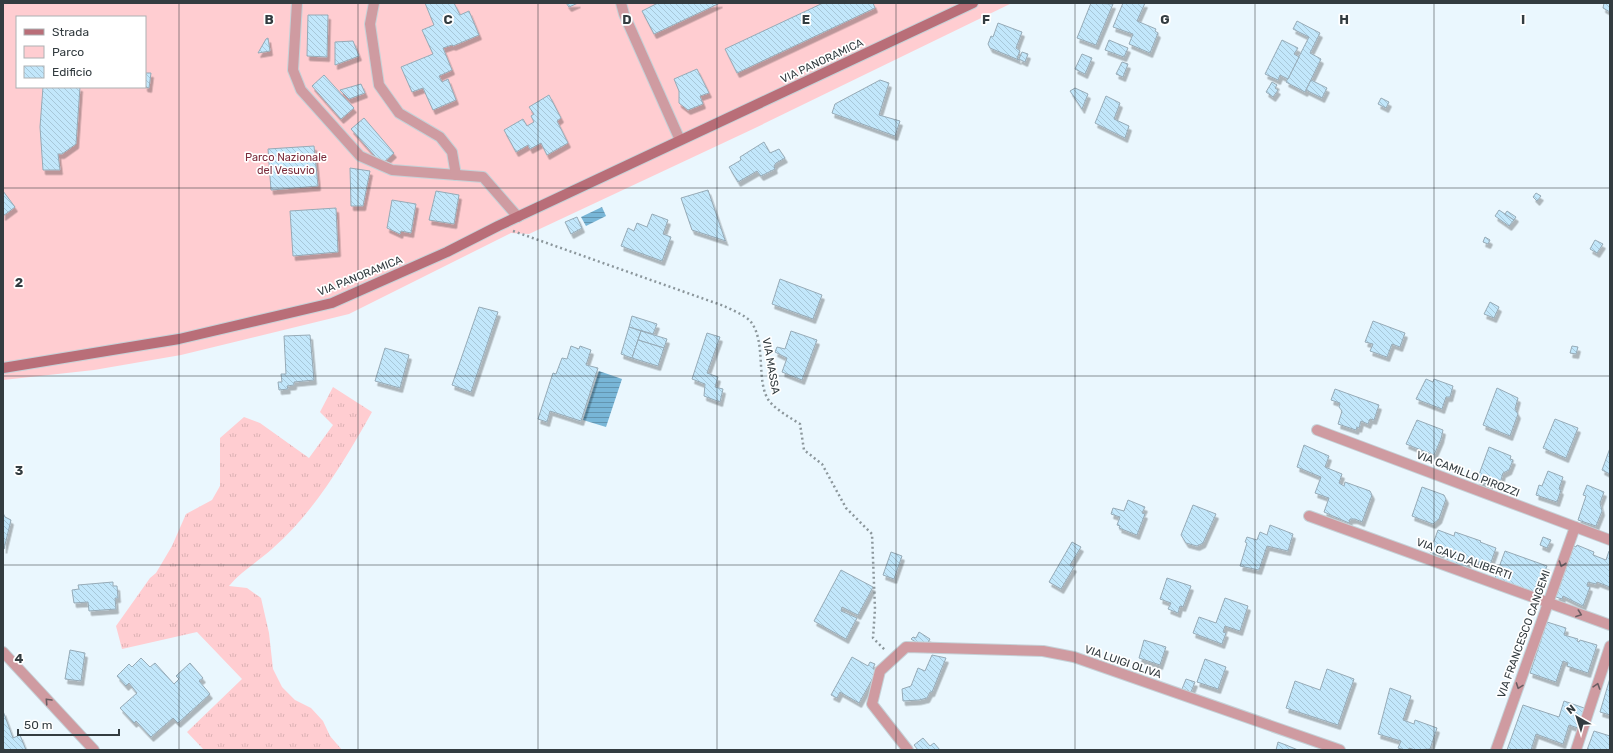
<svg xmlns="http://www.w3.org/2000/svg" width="1613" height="753" font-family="Rubik,sans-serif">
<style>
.grass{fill:url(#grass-tufts)}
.park{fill:#ffcdd1;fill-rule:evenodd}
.water{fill:url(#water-rules)}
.building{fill:url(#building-back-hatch);stroke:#96aab6;filter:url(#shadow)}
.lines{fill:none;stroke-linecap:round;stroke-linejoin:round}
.street-casing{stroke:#c5d2d8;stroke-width:12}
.secondary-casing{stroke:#c5d2d8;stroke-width:12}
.path{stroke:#8c979c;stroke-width:2.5;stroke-dasharray:2 3;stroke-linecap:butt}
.street{stroke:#cf9ba1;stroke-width:10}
.secondary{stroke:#b96e78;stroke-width:10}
.oneway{stroke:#6a5d62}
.grid{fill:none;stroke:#333c40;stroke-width:1;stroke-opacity:0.55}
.labels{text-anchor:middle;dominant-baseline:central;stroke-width:3.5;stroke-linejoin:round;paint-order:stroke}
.street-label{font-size:11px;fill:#333c40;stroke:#fff}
.park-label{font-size:11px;fill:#7b2c3b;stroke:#fff}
.grid-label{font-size:13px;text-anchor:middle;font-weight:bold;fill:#333c40;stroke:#fff;stroke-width:3.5;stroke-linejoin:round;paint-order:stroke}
</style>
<defs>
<pattern id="grass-tufts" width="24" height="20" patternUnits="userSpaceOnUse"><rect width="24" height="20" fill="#ffcdd1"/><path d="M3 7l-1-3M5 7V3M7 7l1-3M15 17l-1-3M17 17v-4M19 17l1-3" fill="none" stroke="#dbb1b4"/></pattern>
<pattern id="water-rules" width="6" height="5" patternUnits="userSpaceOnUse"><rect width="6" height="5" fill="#78b6d7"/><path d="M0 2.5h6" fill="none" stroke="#6395b0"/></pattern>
<pattern id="building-back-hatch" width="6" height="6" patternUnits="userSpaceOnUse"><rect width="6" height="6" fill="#c2e7fb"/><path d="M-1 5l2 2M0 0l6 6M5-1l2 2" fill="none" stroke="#a7c7d8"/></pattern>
<filter id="shadow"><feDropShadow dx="2.5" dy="4.5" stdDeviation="0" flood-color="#0004"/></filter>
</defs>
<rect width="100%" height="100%" fill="#eaf7fe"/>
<path class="grass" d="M 333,387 L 372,412 C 345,460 315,511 273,548 C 258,562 242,570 229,586 L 247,588 L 261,598 L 269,633 L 273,669 L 282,687 L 295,700 L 311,708 L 323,721 L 330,736 L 342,750 L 204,750 L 187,732 L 242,679 L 197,632 L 122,649 L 116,626 L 150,578 L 156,573 L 172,546 L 186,514 L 212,500 L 220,486 L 220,438 L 244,417 L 260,423 L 309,458 L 333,425 L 320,412 Z"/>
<path class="park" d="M 3,3 L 1012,3 L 753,129 L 529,234 L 511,233 L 349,314 L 181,355 L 94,370 L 3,380 ZM 17,17 L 145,17 L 145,87 L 17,87 Z"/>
<g class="water">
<path d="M 602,207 L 606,216 L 586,226 L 581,217 Z"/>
<path d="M 599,371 L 622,379 L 606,427 L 583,420 Z"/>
</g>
<g class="building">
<path d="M 425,3 L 454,3 L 460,15 L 469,11 L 479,35 L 453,46 L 452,45 L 443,48 L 452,70 L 439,76 L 442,82 L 448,79 L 456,100 L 433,110 L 423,88 L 412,92 L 401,67 L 433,54 L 422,30 L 434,25 Z"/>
<path d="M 566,3 L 578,3 L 569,7 Z"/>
<path d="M 658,3 L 720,3 L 654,34 L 642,11 Z"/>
<path d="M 823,3 L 873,3 L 875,8 L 737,73 L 725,49 Z"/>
<path d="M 1091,3 L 1113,4 L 1096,45 L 1077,38 Z"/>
<path d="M 1123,3 L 1145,3 L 1137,21 L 1156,29 L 1155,31 L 1158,33 L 1150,53 L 1129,44 L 1133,34 L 1113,27 Z"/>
<path d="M 1604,3 L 1610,3 L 1610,12 L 1603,8 Z"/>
<path d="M 308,15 L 328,15 L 327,57 L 307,56 Z"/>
<path d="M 1297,21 L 1320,33 L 1310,53 L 1321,59 L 1305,92 L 1286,82 L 1309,37 L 1293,29 Z"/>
<path d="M 998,23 L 1022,32 L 1016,48 L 1020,51 L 1017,58 L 1019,60 L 990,48 L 988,44 L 991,36 L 993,37 Z"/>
<path d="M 268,38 L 270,51 L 258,53 L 266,39 Z"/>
<path d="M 1109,40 L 1128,48 L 1124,57 L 1105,50 Z"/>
<path d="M 1282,40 L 1298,48 L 1294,54 L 1299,57 L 1288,79 L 1280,75 L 1278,80 L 1265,74 Z"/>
<path d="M 353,41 L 359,56 L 335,65 L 335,42 Z"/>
<path d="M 1022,52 L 1028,54 L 1025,62 L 1019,59 Z"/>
<path d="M 1082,54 L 1092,58 L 1085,74 L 1075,69 Z"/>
<path d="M 1122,62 L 1128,64 L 1123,77 L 1116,74 Z"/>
<path d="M 697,69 L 709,93 L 700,96 L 703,104 L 688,110 L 679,103 L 679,91 L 674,79 Z"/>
<path d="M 145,73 L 151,73 L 149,88 L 145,87 Z"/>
<path d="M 324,75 L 354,108 L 341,119 L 312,86 Z"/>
<path d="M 880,80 L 889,83 L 879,115 L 900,121 L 895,136 L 832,113 L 835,104 Z"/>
<path d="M 1311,80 L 1327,88 L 1322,98 L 1306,90 Z"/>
<path d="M 1272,82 L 1277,85 L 1275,88 L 1278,90 L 1273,97 L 1266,92 Z"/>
<path d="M 361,84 L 365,93 L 349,99 L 340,90 Z"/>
<path d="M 43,87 L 80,87 L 76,144 L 62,154 L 58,154 L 60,170 L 43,170 L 40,127 Z"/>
<path d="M 1075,88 L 1088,94 L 1082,109 L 1070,91 Z"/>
<path d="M 549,95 L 561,118 L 557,121 L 568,143 L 547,155 L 541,143 L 530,149 L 528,145 L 516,152 L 504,130 L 523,119 L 527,126 L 534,122 L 531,116 L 534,114 L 529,107 Z"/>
<path d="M 1106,96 L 1120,103 L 1114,119 L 1129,126 L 1125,138 L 1095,123 Z"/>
<path d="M 1381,98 L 1389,102 L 1386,108 L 1378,104 Z"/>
<path d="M 364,118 L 394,153 L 382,164 L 351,129 Z"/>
<path d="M 764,142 L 770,153 L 779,149 L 785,158 L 776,163 L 774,166 L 775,169 L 761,176 L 757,171 L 738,182 L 729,167 L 741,160 L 740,157 Z"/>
<path d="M 314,146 L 318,186 L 271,190 L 268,149 Z"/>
<path d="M 350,168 L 370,171 L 363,206 L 351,206 Z"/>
<path d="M 708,190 L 725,240 L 726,241 L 692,230 L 681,198 Z"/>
<path d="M 3,191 L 15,207 L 3,216 Z"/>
<path d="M 436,191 L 459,195 L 454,224 L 429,220 Z"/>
<path d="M 1536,193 L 1541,196 L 1537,201 L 1533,197 Z"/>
<path d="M 392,200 L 416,204 L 411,233 L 401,231 L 400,234 L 387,228 Z"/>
<path d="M 336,208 L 338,252 L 293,256 L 290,211 Z"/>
<path d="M 1499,210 L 1514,220 L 1509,226 L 1495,216 Z"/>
<path d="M 1507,211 L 1516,217 L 1514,220 L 1505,214 Z"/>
<path d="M 652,214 L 668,220 L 663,234 L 671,237 L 662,261 L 621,246 L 628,228 L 634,231 L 637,223 L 647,227 Z"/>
<path d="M 577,217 L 582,228 L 571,234 L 565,222 Z"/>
<path d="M 1485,237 L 1490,240 L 1488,244 L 1483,242 Z"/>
<path d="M 1595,240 L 1603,244 L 1597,253 L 1590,249 Z"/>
<path d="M 780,279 L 822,295 L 813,319 L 772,304 Z"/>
<path d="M 1490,302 L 1499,307 L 1494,318 L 1484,314 Z"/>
<path d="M 479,307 L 498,312 L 471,392 L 452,385 Z"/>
<path d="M 632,316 L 657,324 L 653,334 L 629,327 Z"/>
<path d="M 1373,321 L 1405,333 L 1400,347 L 1392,344 L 1387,357 L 1370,351 L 1373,344 L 1365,342 Z"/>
<path d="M 629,327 L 641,331 L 632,358 L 621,354 Z"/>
<path d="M 641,331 L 667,339 L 664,348 L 638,340 Z"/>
<path d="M 791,331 L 817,340 L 802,380 L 782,372 L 787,358 L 775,352 L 777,347 L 785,349 Z"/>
<path d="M 707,333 L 720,337 L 707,373 L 718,377 L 715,387 L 723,389 L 720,402 L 704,396 L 705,384 L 692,379 Z"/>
<path d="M 310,335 L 314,380 L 294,382 L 294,385 L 287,386 L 288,389 L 279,390 L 278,382 L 282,382 L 281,374 L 286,374 L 284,336 Z"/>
<path d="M 638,340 L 664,348 L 658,366 L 632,358 Z"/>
<path d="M 571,346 L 579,349 L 580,346 L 591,350 L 586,365 L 598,368 L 581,421 L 550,411 L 547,422 L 538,419 L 553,373 L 556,374 L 562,358 L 567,359 Z"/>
<path d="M 1572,346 L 1578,347 L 1576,354 L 1570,353 Z"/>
<path d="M 385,348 L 409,355 L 400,388 L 375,381 Z"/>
<path d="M 1426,379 L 1433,382 L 1434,379 L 1453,386 L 1450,397 L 1446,397 L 1442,409 L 1416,399 Z"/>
<path d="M 1497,388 L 1518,398 L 1515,409 L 1518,414 L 1510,436 L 1483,425 Z"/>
<path d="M 1335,389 L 1379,405 L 1374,420 L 1370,419 L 1368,424 L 1361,421 L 1359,428 L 1357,427 L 1356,430 L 1338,424 L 1342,411 L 1339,407 L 1340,403 L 1331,400 Z"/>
<path d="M 1555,419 L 1578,428 L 1566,458 L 1543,448 Z"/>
<path d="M 1417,420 L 1443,430 L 1441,439 L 1434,455 L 1406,444 Z"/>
<path d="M 1304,445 L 1329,456 L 1325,467 L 1342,474 L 1339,483 L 1344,486 L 1345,482 L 1370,491 L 1372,495 L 1362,522 L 1355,519 L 1350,519 L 1349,523 L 1324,512 L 1329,498 L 1315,493 L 1321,477 L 1297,467 Z"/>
<path d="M 1489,447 L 1511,456 L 1510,459 L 1513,460 L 1509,470 L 1503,473 L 1500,483 L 1496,486 L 1492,483 L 1489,485 L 1477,480 Z"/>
<path d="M 1610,448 L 1610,474 L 1602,470 Z"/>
<path d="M 1548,471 L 1563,477 L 1559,489 L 1561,490 L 1557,502 L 1536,495 L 1539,485 L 1542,486 Z"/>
<path d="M 1587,485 L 1604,492 L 1600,503 L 1602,511 L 1596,526 L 1578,520 L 1586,496 L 1583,495 Z"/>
<path d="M 1422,487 L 1444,495 L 1446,499 L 1439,519 L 1433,524 L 1412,516 Z"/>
<path d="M 1128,500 L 1145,507 L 1142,513 L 1145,514 L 1137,535 L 1119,528 L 1120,526 L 1117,525 L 1120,517 L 1111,514 L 1113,508 L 1124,511 Z"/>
<path d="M 1193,505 L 1216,514 L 1203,543 L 1197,546 L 1186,543 L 1181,535 Z"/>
<path d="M 3,513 L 5,517 L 11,520 L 4,549 Z"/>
<path d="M 1270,525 L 1293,534 L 1288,551 L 1267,546 L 1259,570 L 1240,566 L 1247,543 L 1245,542 L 1247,537 L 1257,540 L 1260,532 L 1267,535 Z"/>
<path d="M 1438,530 L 1454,536 L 1455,532 L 1481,541 L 1480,542 L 1496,548 L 1489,568 L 1478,564 L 1479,562 L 1470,559 L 1466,569 L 1446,562 L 1449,554 L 1442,551 L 1440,556 L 1430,552 Z"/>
<path d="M 1543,537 L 1551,540 L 1547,548 L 1540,545 Z"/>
<path d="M 1072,542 L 1081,547 L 1070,565 L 1074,567 L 1061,589 L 1049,582 Z"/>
<path d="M 1577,545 L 1594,552 L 1593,555 L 1606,560 L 1609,551 L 1610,552 L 1610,587 L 1597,582 L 1596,584 L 1588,582 L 1587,586 L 1590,587 L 1583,606 L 1563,596 L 1562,599 L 1556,597 L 1574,546 L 1576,547 Z"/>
<path d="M 1505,551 L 1547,566 L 1542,579 L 1539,578 L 1534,592 L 1495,578 Z"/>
<path d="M 891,552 L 902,556 L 894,579 L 883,575 Z"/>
<path d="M 841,570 L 873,587 L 858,615 L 842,607 L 841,611 L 857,618 L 846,639 L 814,621 Z"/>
<path d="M 1167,578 L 1191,586 L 1183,607 L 1180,606 L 1178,613 L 1168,609 L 1171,603 L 1160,599 Z"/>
<path d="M 113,582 L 113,586 L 117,586 L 118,598 L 115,598 L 116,609 L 89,611 L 88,602 L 74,603 L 72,590 L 79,589 L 78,585 Z"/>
<path d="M 1225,598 L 1248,606 L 1240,631 L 1225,626 L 1223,632 L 1226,633 L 1222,644 L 1193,633 L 1199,617 L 1216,623 Z"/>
<path d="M 1547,622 L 1566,628 L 1564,635 L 1578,639 L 1577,641 L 1579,642 L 1580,640 L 1597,645 L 1588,673 L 1567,666 L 1568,663 L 1563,661 L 1556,682 L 1530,673 Z"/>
<path d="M 919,632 L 930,639 L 925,648 L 911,639 L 913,637 L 916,638 Z"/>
<path d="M 1144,640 L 1166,647 L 1160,665 L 1139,658 Z"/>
<path d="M 70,650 L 85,653 L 81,681 L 65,679 Z"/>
<path d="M 932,655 L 946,658 L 932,692 L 930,692 L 927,698 L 919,700 L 903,701 L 902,689 L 911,686 L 918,668 L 925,671 Z"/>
<path d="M 852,657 L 868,666 L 870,662 L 875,664 L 873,668 L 877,671 L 859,703 L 840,692 L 837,698 L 831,695 Z"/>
<path d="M 141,658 L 150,667 L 155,663 L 174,684 L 179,679 L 176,676 L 190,663 L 203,678 L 199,681 L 210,694 L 178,723 L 173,718 L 151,737 L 136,721 L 134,723 L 120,708 L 137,693 L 129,683 L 126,686 L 117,676 L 129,664 L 132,667 Z"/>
<path d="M 1205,659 L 1226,667 L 1218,689 L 1197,682 Z"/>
<path d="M 1327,669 L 1354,679 L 1338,725 L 1286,708 L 1295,681 L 1320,690 Z"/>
<path d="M 1610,678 L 1610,715 L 1600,712 Z"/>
<path d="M 1186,679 L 1195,682 L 1191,692 L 1182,689 Z"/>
<path d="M 1390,688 L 1411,696 L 1403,720 L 1414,724 L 1415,720 L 1437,728 L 1430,749 L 1415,750 L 1409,748 L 1409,750 L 1405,750 L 1398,748 L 1401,741 L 1378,734 Z"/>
<path d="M 1564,701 L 1587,709 L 1581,729 L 1569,725 L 1563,744 L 1536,734 L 1531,750 L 1507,750 L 1523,705 L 1559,717 Z"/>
<path d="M 3,711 L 13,738 L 20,735 L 26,750 L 3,750 Z"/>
<path d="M 1594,731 L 1610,736 L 1610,750 L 1587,750 Z"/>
<path d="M 923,738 L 930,746 L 934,743 L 940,750 L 918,750 L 914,745 Z"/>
<path d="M 1278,742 L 1286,745 L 1298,750 L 1276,750 Z"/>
</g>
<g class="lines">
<defs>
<g id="street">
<path d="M 297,3 L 293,70 L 301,90 L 360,156 L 392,170 L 483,177 L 518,217"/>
<path d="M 374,3 L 370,24 L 379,85 L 399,113 L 440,137 L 452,152 L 456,175"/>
<path d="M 621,3 L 624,14 L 680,140"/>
<path d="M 1317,430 L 1610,540"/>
<path d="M 1309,516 L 1610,625"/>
<path d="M 3,652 L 94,750"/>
<path d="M 908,750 L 872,704 L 880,671 L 906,647 L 1043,651 L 1074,657 L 1340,750"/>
<path d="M 1496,750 L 1575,527"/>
<path d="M 1576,750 L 1610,646"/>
</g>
<path id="secondary" d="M 3,368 L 179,339 L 332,303 L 447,252 L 498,226 L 973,3"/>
</defs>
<use href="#street" class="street-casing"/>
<use href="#secondary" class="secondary-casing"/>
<path class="path" d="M 513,231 L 724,306 C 732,310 745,315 751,322 C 767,343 755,384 770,402 C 778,411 789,417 800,424 L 804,450 L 822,464 L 846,508 L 872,534 L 875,609 L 873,638 L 886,651"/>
<use href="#street" class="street"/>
<use href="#secondary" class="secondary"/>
</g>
<defs><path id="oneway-chevron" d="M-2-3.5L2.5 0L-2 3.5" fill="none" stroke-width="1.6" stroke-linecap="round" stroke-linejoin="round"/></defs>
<g class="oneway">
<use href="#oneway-chevron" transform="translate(1562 564) rotate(109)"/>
<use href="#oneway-chevron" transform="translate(1579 614) rotate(20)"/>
<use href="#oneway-chevron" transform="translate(1519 686) rotate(110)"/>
<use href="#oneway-chevron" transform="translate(1597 686) rotate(-72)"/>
<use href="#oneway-chevron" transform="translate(48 701) rotate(-133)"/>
</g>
<path class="grid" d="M 179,3 L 179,750M 358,3 L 358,750M 538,3 L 538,750M 717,3 L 717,750M 896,3 L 896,750M 1075,3 L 1075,750M 1255,3 L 1255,750M 1434,3 L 1434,750M 3,188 L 1610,188M 3,376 L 1610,376M 3,565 L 1610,565"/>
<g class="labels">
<g class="street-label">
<text transform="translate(822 61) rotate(-25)">VIA PANORAMICA</text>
<text transform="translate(360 276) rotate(-22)">VIA PANORAMICA</text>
<text transform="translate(771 366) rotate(80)">VIA MASSA</text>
<text transform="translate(1468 474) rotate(21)">VIA CAMILLO PIROZZI</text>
<text transform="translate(1464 559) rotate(20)">VIA CAV.D.ALIBERTI</text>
<text transform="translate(1524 634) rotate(-70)">VIA FRANCESCO CANGEMI</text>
<text transform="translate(1123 662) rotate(19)">VIA LUIGI OLIVA</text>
</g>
<g class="park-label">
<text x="286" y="157">Parco Nazionale<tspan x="286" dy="13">del Vesuvio</tspan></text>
</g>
</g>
<g class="grid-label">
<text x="269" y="24">B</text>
<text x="448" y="24">C</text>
<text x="627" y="24">D</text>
<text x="806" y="24">E</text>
<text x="986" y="24">F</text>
<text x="1165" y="24">G</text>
<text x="1344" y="24">H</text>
<text x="1523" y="24">I</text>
<text x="19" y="287">2</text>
<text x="19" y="475">3</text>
<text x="19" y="663">4</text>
</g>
<rect width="1613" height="753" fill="none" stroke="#333c40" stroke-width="8"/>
<rect x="16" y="16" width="130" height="72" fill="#ffffff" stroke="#adb1b3"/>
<rect x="24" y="29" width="20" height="6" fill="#b96e78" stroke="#adb1b3"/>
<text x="52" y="36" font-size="12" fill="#333c40">Strada</text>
<rect x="24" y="46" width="20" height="12" fill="#ffcdd1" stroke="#adb1b3"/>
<text x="52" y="56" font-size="12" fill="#333c40">Parco</text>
<rect x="24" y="66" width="20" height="12" fill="url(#building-back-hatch)" stroke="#adb1b3"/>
<text x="52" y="76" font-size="12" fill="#333c40">Edificio</text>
<g transform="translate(1577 717) rotate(321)" stroke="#ffffff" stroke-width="3" paint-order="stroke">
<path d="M0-3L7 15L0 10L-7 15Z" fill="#333c40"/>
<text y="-6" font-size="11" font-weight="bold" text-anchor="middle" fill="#333c40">N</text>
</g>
<path d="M18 729v6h101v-6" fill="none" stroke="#333c40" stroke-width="2"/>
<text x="24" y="729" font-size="12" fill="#333c40" stroke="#ffffff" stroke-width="3" paint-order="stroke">50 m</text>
</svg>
